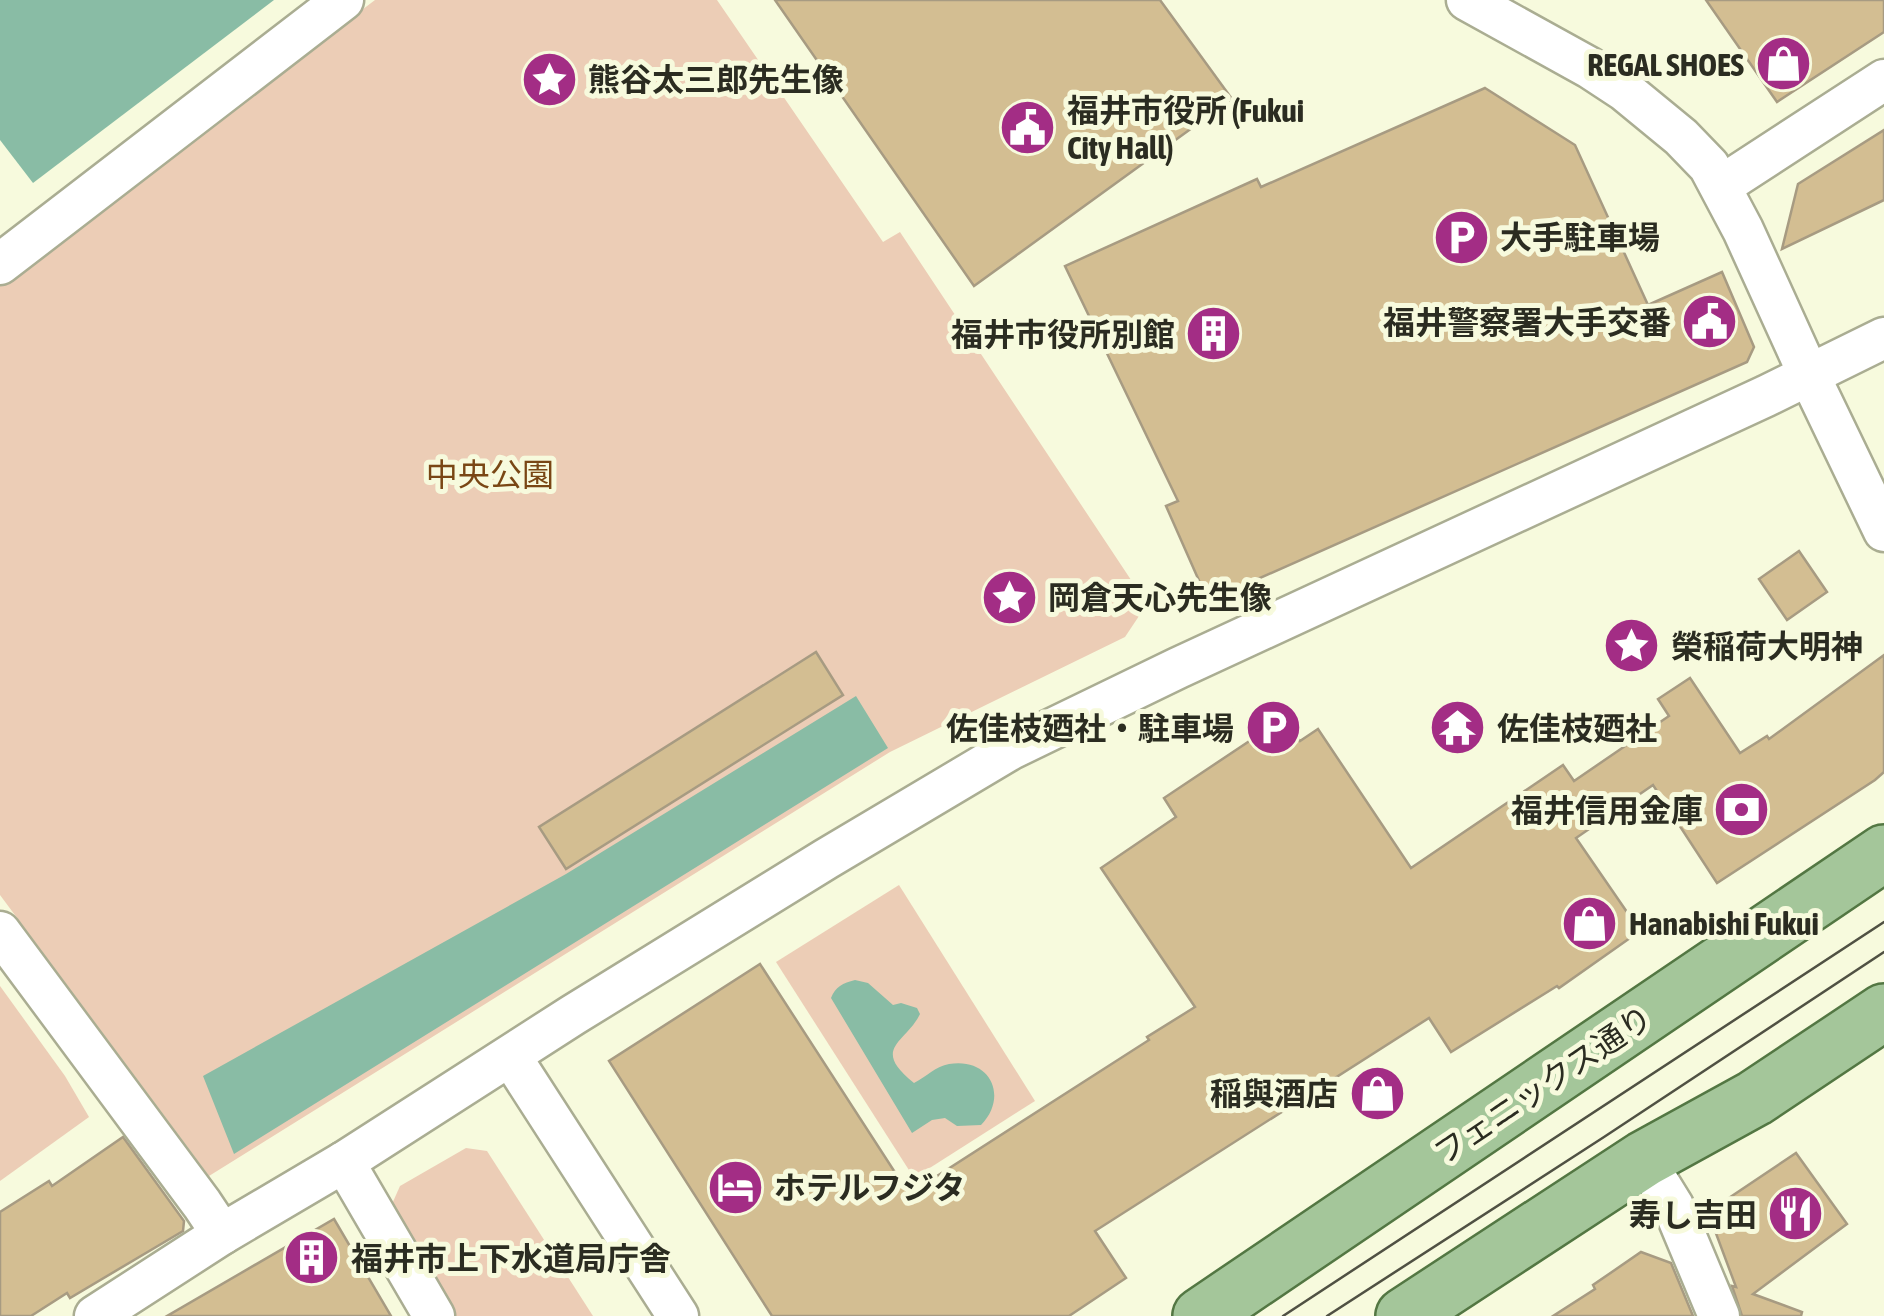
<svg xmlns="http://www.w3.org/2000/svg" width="1884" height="1316" font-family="'Asap Condensed','Noto Sans JP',sans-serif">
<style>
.green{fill:#eccdb6}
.water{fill:#89bca5}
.building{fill:#d3be92;stroke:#a79b82;stroke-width:2.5}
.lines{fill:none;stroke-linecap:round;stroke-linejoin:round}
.street-casing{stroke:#aaad92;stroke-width:45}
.primary-casing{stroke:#537743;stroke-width:60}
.street{stroke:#fff;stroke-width:40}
.primary{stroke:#a4c69a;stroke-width:55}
.tram{stroke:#505143;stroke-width:2.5}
.labels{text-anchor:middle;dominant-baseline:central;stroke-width:10;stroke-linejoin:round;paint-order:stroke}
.poi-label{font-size:32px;font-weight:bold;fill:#2b2c21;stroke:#f7fadd;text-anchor:start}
.park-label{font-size:32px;fill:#794614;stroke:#f7fadd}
.street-label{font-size:32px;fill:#2b2c21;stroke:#f7fadd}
</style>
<rect width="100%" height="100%" fill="#f7fadd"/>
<g class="green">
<path d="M 375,0 L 717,0 L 883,242 L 900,232 L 1147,604 L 1125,637 L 890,752 L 209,1176 L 0,895 L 0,285 Z"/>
<path d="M 899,885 L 1035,1101 L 914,1178 L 776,962 Z"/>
<path d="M 0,986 L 65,1076 L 89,1117 L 0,1181 Z"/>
<path d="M 466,1148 L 487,1151 L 593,1316 L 454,1316 L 392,1204 L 400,1186 Z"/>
</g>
<g class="water">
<path d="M 0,0 L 274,0 L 33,183 L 0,140 Z"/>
<path d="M 856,696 L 888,748 L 234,1154 L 203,1076 L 566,874 Z"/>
<path d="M 855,980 L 868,983 L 893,1005 L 901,1003 L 917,1008 L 920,1014 C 906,1043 870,1048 914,1083 C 926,1077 936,1066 949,1064 C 990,1057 1009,1096 981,1125 L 957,1126 L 945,1118 L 932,1120 L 912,1133 L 831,998 C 835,987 843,983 855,980 Z"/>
</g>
<g class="building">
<path d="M 775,0 L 1160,0 L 1232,99 L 974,286 Z"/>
<path d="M 1706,0 L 1884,0 L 1884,32 L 1777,102 Z"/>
<path d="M 1485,88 L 1575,145 L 1648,305 L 1722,272 L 1754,347 L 1747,362 L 1208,601 L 1166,506 L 1178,501 L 1065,266 L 1257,179 L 1261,187 Z"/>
<path d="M 1884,130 L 1884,200 L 1782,249 L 1798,184 Z"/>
<path d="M 1799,551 L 1827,592 L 1787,620 L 1759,579 Z"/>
<path d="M 816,652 L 843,695 L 566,869 L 539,827 Z"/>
<path d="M 1884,655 L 1884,772 L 1875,780 L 1717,883 L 1653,785 L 1576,838 L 1640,931 L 1559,988 L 1557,986 L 1451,1052 L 1429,1018 L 1095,1231 L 1126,1278 L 1069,1316 L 772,1316 L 609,1061 L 760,964 L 909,1194 L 1149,1040 L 1147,1037 L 1195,1007 L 1101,868 L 1176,817 L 1164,798 L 1284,718 L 1300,741 L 1318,729 L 1411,868 L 1563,765 L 1574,781 L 1669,716 L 1658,699 L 1690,678 L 1740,753 L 1767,736 L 1769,739 Z"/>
<path d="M 123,1137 L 184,1221 L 183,1231 L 70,1298 L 67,1293 L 31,1316 L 0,1316 L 0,1212 L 49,1181 L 52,1186 Z"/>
<path d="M 1796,1153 L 1847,1224 L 1753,1294 L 1802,1312 L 1801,1316 L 1742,1316 L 1732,1286 L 1736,1287 L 1708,1212 Z"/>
<path d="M 334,1219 L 391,1316 L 167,1316 Z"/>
<path d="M 1641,1252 L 1671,1263 L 1693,1316 L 1553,1316 L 1595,1289 L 1593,1285 Z"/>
</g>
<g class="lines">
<defs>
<g id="street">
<path d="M 1467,0 L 1590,68 L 1625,91 L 1681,137 L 1709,166 L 1743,230 L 1809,375 L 1884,531"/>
<path d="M 1721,186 L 1884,80"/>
<path d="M 0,264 L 343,0"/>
<path d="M 0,932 L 202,1204 L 222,1234"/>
<path d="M 511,1057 L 678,1316"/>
<path d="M 1644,1159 L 1673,1206 L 1719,1316"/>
<path d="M 344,1162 L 434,1316"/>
<path d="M 95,1316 L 222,1234 L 344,1162 L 573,1015 L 826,859 L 1011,749 L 1178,668 L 1766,396 L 1884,338"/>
</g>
<g id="primary">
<path d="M 1201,1316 L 1884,853"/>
<path d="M 1404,1316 L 1644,1159 L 1755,1098 L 1884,1012"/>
</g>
</defs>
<use href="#street" class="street-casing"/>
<use href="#primary" class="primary-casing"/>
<use href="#street" class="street"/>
<use href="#primary" class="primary"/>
<g class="tram">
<path d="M 1283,1316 L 1884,922"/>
<path d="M 1327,1316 L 1604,1137 L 1884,952"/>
</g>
</g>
<defs>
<symbol id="shop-disc" viewBox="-11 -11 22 22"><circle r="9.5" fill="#a32d85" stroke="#f7fadd"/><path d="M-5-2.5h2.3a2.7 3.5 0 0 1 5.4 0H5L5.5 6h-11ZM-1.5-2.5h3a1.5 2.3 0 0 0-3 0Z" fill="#fff"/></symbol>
<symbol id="sight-disc" viewBox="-11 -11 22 22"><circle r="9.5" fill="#a32d85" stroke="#f7fadd"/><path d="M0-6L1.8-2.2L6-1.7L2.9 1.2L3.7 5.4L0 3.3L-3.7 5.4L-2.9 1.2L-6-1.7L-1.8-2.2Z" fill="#fff"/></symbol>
<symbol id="civic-disc" viewBox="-11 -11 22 22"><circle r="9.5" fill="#a32d85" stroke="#f7fadd"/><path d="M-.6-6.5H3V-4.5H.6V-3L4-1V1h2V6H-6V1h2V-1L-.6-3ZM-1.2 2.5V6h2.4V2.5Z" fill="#fff"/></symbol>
<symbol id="parking-disc" viewBox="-11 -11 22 22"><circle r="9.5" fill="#a32d85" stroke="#f7fadd"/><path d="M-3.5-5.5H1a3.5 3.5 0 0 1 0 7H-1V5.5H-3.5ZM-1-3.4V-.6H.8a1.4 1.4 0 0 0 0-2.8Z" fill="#fff"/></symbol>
<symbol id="building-disc" viewBox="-11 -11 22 22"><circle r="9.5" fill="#a32d85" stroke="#f7fadd"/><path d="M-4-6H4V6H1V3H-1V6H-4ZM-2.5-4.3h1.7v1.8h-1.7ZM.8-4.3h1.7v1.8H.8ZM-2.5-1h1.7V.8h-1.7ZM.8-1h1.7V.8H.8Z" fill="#fff"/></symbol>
<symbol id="temple-disc" viewBox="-11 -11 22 22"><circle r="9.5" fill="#a32d85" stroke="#f7fadd"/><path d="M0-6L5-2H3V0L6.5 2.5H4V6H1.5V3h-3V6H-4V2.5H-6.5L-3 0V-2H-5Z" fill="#fff"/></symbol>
<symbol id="bank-disc" viewBox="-11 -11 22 22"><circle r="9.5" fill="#a32d85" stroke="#f7fadd"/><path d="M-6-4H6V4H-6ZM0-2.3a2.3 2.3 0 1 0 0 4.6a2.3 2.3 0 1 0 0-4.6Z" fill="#fff"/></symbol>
<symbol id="hotel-disc" viewBox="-11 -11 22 22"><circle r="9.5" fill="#a32d85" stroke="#f7fadd"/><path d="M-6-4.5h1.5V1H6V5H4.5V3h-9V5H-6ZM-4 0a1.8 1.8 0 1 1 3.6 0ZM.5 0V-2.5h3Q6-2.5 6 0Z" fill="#fff"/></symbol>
<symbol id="restaurant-disc" viewBox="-11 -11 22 22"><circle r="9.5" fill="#a32d85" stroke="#f7fadd"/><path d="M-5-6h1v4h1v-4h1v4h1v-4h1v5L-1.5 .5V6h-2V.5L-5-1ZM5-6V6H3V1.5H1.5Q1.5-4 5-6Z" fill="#fff"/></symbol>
</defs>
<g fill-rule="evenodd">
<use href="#shop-disc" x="1752" y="32" width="63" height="63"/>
<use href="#sight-disc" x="518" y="48" width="63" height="63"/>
<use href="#civic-disc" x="996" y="96" width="63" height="63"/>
<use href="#parking-disc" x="1430" y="206" width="63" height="63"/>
<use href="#civic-disc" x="1678" y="290" width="63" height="63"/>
<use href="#building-disc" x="1182" y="302" width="63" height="63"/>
<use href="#sight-disc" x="978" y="566" width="63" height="63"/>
<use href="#sight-disc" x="1600" y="614" width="63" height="63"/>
<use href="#parking-disc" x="1242" y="696" width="63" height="63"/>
<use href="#temple-disc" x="1426" y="696" width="63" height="63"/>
<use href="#bank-disc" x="1710" y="778" width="63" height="63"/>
<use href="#shop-disc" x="1558" y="892" width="63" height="63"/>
<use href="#shop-disc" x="1346" y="1062" width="63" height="63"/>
<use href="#hotel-disc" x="704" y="1156" width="63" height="63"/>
<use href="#restaurant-disc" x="1764" y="1182" width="63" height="63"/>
<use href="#building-disc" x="280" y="1226" width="63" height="63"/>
</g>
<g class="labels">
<g class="poi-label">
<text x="1744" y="64" text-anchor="end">REGAL SHOES</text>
<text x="588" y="79">熊谷太三郎先生像</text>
<text x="1067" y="110">福井市役所 (Fukui<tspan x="1067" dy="37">City Hall)</tspan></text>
<text x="1500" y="237">大手駐車場</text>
<text x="1671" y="322" text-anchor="end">福井警察署大手交番</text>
<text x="1175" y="334" text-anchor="end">福井市役所別館</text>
<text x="1048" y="597">岡倉天心先生像</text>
<text x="1671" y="646">榮稲荷大明神</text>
<text x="1234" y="728" text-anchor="end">佐佳枝廼社・駐車場</text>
<text x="1497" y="728">佐佳枝廼社</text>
<text x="1703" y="810" text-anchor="end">福井信用金庫</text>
<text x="1629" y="923">Hanabishi Fukui</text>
<text x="1338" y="1093" text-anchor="end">稲與酒店</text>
<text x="774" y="1187">ホテルフジタ</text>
<text x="1757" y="1214" text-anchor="end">寿し吉田</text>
<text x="351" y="1258">福井市上下水道局庁舎</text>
</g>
<g class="park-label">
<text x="490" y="474">中央公園</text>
</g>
<g class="street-label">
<text transform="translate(1543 1085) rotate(-34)">フェニックス通り</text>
</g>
</g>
</svg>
